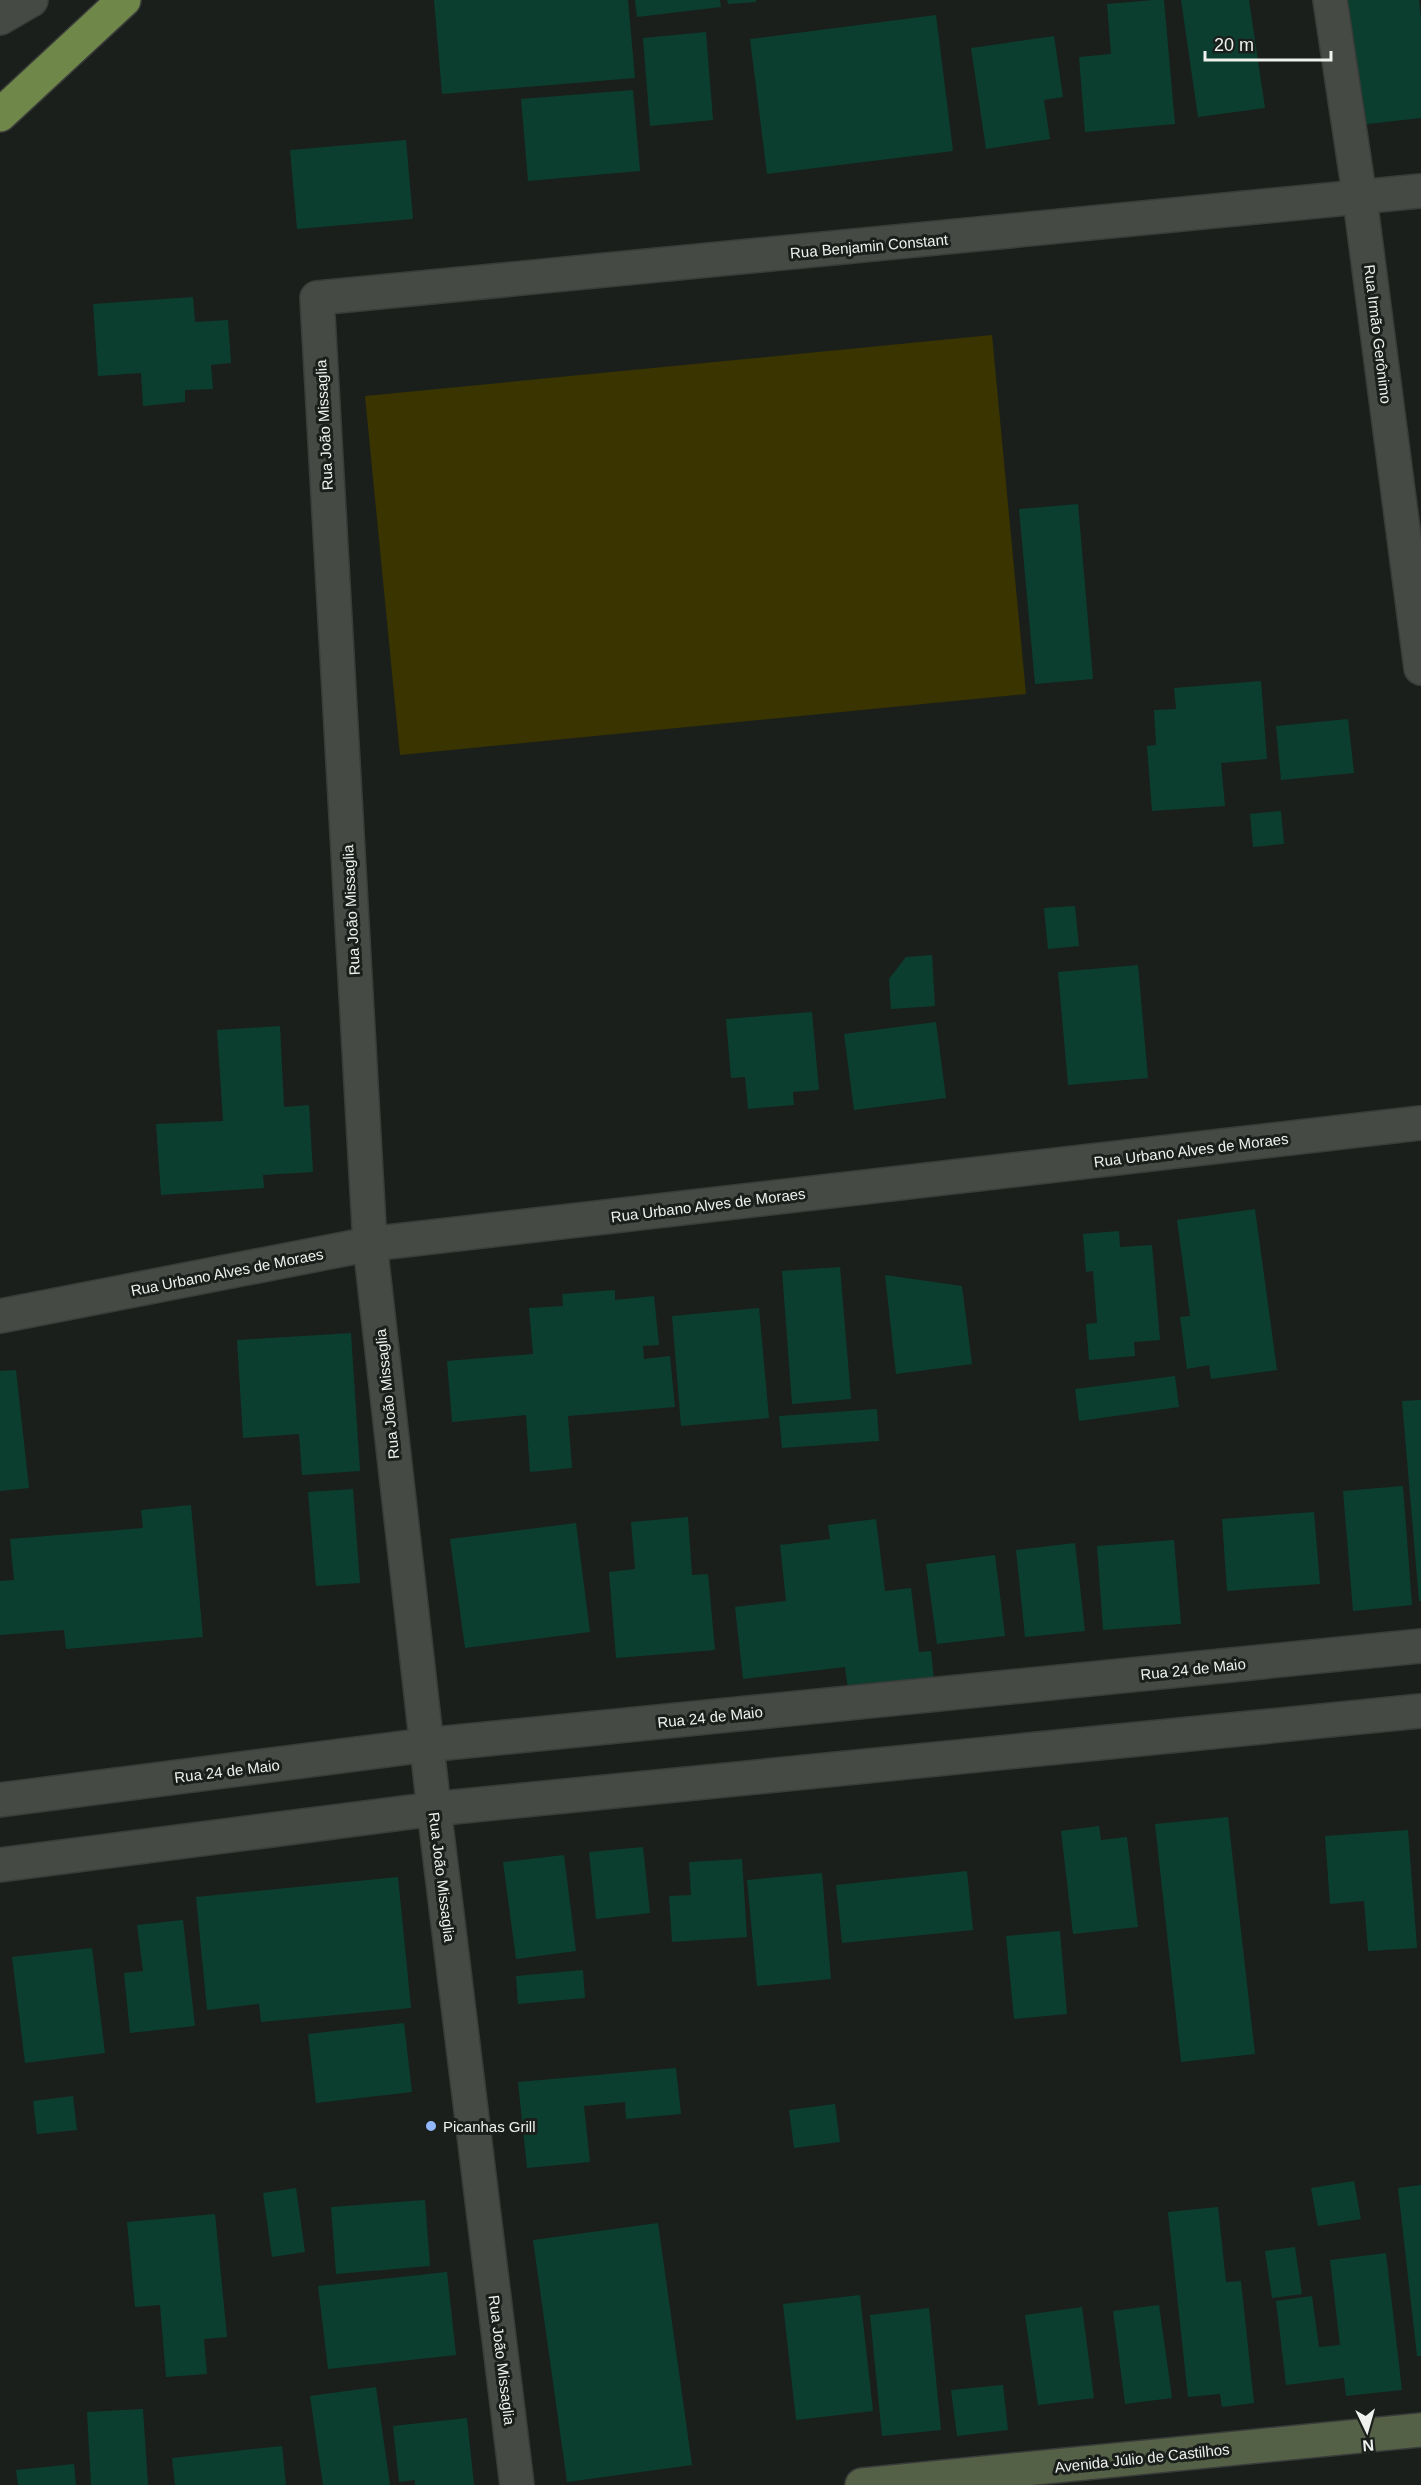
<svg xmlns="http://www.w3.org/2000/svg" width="1421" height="2485" font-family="Arial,sans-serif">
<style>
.green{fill:#3a3401}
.building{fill:#0c3e30}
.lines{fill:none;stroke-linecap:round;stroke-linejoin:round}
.minor-casing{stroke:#393c39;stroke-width:36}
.tertiary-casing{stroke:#393c39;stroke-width:36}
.secondary-casing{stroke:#393c39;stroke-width:36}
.trunk-casing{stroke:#393c39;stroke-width:36}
.minor{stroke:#454a45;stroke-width:33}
.tertiary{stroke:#454a45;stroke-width:33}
.secondary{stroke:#556147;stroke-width:33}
.trunk{stroke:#70874a;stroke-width:33}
.poi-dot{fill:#91b8fd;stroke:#1a1f1b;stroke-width:2}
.labels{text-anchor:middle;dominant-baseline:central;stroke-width:6;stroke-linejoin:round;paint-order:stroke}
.street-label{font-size:15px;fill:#eef1ee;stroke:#1a1f1b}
.poi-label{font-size:15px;fill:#eef1ee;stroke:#1a1f1b;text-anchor:start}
</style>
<rect width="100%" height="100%" fill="#1a1f1b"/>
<path class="green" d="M 992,335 L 1026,694 L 400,755 L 365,396 Z"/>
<g class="building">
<path d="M 434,0 L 628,0 L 635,78 L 442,94 Z"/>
<path d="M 635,0 L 720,0 L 721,7 L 637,17 Z"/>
<path d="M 727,0 L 756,0 L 756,2 L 728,4 Z"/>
<path d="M 1153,0 L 1164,0 L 1175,124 L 1085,132 L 1079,57 L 1111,54 L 1107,4 Z"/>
<path d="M 1181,0 L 1249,0 L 1265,108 L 1198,117 Z"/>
<path d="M 1344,0 L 1419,0 L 1421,19 L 1421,118 L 1359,125 Z"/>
<path d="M 936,15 L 953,151 L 767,174 L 750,39 Z"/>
<path d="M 706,32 L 713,120 L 650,126 L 643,38 Z"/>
<path d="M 1054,36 L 1063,97 L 1044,100 L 1050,139 L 986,149 L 971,48 Z"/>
<path d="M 633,90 L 640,171 L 528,181 L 521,99 Z"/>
<path d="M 406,140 L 413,219 L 297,229 L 290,150 Z"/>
<path d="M 193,297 L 195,322 L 228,320 L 231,363 L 211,365 L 213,389 L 185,390 L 185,402 L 143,406 L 141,373 L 98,376 L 93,304 Z"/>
<path d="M 1078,504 L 1093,679 L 1035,684 L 1019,509 Z"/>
<path d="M 1261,681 L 1267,759 L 1221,763 L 1225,806 L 1152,811 L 1147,746 L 1156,745 L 1154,710 L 1176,709 L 1174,688 Z"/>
<path d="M 1348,719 L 1354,773 L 1281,780 L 1276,726 Z"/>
<path d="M 1281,811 L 1284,844 L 1253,847 L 1250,814 Z"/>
<path d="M 1075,906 L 1079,946 L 1048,949 L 1044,908 Z"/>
<path d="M 932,955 L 935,1006 L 891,1009 L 889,979 L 906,957 Z"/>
<path d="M 1138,965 L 1148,1078 L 1068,1085 L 1058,972 Z"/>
<path d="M 812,1012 L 819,1090 L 793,1092 L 794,1105 L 748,1109 L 745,1077 L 731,1078 L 726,1019 Z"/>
<path d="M 936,1022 L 946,1098 L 854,1110 L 844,1034 Z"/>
<path d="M 280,1026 L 284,1107 L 309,1105 L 313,1172 L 263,1175 L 264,1188 L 161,1195 L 156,1124 L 223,1121 L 217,1030 Z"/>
<path d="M 1255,1209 L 1277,1370 L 1211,1379 L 1209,1365 L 1187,1369 L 1180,1317 L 1190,1316 L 1177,1220 Z"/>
<path d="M 1119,1231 L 1120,1247 L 1152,1245 L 1160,1340 L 1134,1342 L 1135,1356 L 1089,1360 L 1086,1324 L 1097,1323 L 1093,1271 L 1086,1272 L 1083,1234 Z"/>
<path d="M 840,1267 L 851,1399 L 792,1404 L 782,1271 Z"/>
<path d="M 885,1275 L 962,1286 L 972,1364 L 896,1374 Z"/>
<path d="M 615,1290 L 615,1300 L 654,1296 L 659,1345 L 643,1346 L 644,1359 L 670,1356 L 675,1407 L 568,1416 L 572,1468 L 530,1472 L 526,1415 L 452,1422 L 447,1361 L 533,1354 L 529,1308 L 563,1306 L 562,1294 Z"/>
<path d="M 759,1308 L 769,1418 L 681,1426 L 672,1316 Z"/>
<path d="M 351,1333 L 360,1471 L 302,1475 L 299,1434 L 243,1438 L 237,1340 Z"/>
<path d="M 16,1370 L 29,1488 L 0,1491 L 0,1371 Z"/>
<path d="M 1175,1376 L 1179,1407 L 1079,1421 L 1075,1389 Z"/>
<path d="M 1421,1400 L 1421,1601 L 1419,1601 L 1402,1401 Z"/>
<path d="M 877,1409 L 879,1441 L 782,1448 L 779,1416 Z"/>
<path d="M 1403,1486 L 1412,1605 L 1353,1611 L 1343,1491 Z"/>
<path d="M 353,1489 L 360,1583 L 316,1586 L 308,1492 Z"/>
<path d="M 191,1505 L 203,1637 L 66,1649 L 64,1630 L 0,1635 L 0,1581 L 14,1580 L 10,1539 L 143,1528 L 141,1510 Z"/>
<path d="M 1314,1512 L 1320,1584 L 1227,1591 L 1222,1519 Z"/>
<path d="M 688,1517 L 692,1575 L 708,1574 L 715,1650 L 616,1658 L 609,1572 L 635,1569 L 631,1522 Z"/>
<path d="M 876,1519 L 885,1591 L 911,1588 L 919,1652 L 931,1651 L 934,1679 L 848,1689 L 845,1667 L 743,1679 L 735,1607 L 786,1601 L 780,1545 L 830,1539 L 828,1525 Z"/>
<path d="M 576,1523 L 590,1632 L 465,1648 L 450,1539 Z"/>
<path d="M 1174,1540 L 1181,1624 L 1103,1630 L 1097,1546 Z"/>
<path d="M 1075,1543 L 1085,1631 L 1025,1637 L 1016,1550 Z"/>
<path d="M 995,1555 L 1005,1636 L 937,1644 L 926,1564 Z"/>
<path d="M 1228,1817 L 1255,2054 L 1181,2062 L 1155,1824 Z"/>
<path d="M 1099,1826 L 1101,1840 L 1127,1837 L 1138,1927 L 1073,1934 L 1061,1831 Z"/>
<path d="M 1408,1830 L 1417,1948 L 1368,1951 L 1364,1901 L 1330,1904 L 1325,1836 Z"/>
<path d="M 643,1847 L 650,1913 L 596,1919 L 589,1852 Z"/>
<path d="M 564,1855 L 576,1951 L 516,1959 L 503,1862 Z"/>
<path d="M 742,1859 L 747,1937 L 672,1942 L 669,1896 L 691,1895 L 689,1862 Z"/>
<path d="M 967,1871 L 973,1930 L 842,1943 L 836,1885 Z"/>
<path d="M 822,1873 L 831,1979 L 757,1986 L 747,1880 Z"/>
<path d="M 398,1877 L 411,2008 L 261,2022 L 259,2004 L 207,2010 L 196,1897 Z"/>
<path d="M 183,1920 L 195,2026 L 130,2033 L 124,1973 L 143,1971 L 137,1925 Z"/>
<path d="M 1060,1931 L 1067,2014 L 1014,2019 L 1006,1936 Z"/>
<path d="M 92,1948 L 105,2053 L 25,2063 L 12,1957 Z"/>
<path d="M 583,1970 L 585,1998 L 518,2004 L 516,1976 Z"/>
<path d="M 404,2023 L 412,2092 L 316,2103 L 308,2034 Z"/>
<path d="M 676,2068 L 681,2114 L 626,2119 L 625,2102 L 584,2106 L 590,2162 L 527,2168 L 518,2082 Z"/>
<path d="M 73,2096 L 77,2130 L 37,2134 L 33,2101 Z"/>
<path d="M 835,2104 L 840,2142 L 794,2148 L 789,2110 Z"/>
<path d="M 1354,2181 L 1361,2219 L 1318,2226 L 1311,2188 Z"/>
<path d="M 1421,2185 L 1421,2356 L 1417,2356 L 1398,2188 Z"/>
<path d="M 296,2188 L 305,2252 L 272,2257 L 263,2193 Z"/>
<path d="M 425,2200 L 430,2266 L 336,2274 L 331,2207 Z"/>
<path d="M 1218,2207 L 1226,2282 L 1241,2281 L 1254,2403 L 1222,2407 L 1220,2394 L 1188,2397 L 1168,2212 Z"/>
<path d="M 215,2214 L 227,2337 L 204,2339 L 207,2374 L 166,2377 L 160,2305 L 135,2307 L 127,2222 Z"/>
<path d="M 658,2223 L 692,2465 L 567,2482 L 533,2240 Z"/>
<path d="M 1295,2247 L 1302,2294 L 1272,2298 L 1265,2251 Z"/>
<path d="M 1386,2253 L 1402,2390 L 1346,2396 L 1344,2378 L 1286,2385 L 1276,2301 L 1312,2296 L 1319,2347 L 1340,2345 L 1330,2260 Z"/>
<path d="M 447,2272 L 456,2355 L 328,2369 L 318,2286 Z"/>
<path d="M 860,2295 L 873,2411 L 796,2420 L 783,2304 Z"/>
<path d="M 1159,2305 L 1172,2398 L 1125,2404 L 1113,2311 Z"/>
<path d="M 1082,2307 L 1094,2398 L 1038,2405 L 1025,2315 Z"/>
<path d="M 929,2308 L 941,2430 L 882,2436 L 870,2315 Z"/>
<path d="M 1003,2385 L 1008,2430 L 957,2436 L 951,2390 Z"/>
<path d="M 376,2387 L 390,2485 L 323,2485 L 310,2396 Z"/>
<path d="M 143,2409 L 148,2485 L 91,2485 L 87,2412 Z"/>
<path d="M 467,2418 L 474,2485 L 415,2485 L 415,2480 L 399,2482 L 393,2426 Z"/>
<path d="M 282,2446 L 286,2485 L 175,2485 L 172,2458 Z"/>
<path d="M 74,2464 L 76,2485 L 18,2485 L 16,2470 Z"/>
</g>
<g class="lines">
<defs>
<g id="minor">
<path d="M 1330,0 L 1360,199 L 1421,668"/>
<path d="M 0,18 L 31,0"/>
<path d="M 0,1316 L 370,1244 L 1421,1123"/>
<path d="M 517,2485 L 434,1809 L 370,1244 L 317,298 L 1421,191"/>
</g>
<g id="tertiary">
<path d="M 0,1800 L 426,1745 L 1421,1646"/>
<path d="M 0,1865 L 434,1809 L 1421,1711"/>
</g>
<path id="secondary" d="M 862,2485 L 1421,2430"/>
<path id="trunk" d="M 0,115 L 124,0"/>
</defs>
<use href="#minor" class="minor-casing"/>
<use href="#tertiary" class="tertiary-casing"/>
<use href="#secondary" class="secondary-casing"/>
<use href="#trunk" class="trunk-casing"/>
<use href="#minor" class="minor"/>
<use href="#tertiary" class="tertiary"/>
<use href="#secondary" class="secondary"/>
<use href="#trunk" class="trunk"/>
</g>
<circle class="poi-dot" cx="431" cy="2126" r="6"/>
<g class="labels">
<g class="street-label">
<text transform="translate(869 246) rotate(-5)">Rua Benjamin Constant</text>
<text transform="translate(1378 334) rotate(83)">Rua Irmão Gerônimo</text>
<text transform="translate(324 425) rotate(-93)">Rua João Missaglia</text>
<text transform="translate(351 910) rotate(-93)">Rua João Missaglia</text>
<text transform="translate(1191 1150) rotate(-7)">Rua Urbano Alves de Moraes</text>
<text transform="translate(708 1205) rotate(-7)">Rua Urbano Alves de Moraes</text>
<text transform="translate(227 1272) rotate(-11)">Rua Urbano Alves de Moraes</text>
<text transform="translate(387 1394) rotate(-96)">Rua João Missaglia</text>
<text transform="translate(1193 1669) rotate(-6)">Rua 24 de Maio</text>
<text transform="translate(710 1717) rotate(-6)">Rua 24 de Maio</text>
<text transform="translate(227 1771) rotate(-7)">Rua 24 de Maio</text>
<text transform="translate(442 1877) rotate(83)">Rua João Missaglia</text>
<text transform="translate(502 2360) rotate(83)">Rua João Missaglia</text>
<text transform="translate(1142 2458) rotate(-6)">Avenida Júlio de Castilhos</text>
</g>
<g class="poi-label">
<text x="443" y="2126">Picanhas Grill</text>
</g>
</g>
<g transform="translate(1367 2431) rotate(175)" stroke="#1a1f1b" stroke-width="4.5" paint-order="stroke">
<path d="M0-4.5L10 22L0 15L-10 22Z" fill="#eef1ee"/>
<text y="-9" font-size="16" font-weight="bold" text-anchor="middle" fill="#eef1ee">N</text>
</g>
<path d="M1205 51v9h126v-9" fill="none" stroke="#eef1ee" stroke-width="3"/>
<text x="1214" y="51" font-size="18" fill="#eef1ee" stroke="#1a1f1b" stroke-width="4.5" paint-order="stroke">20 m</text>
</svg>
